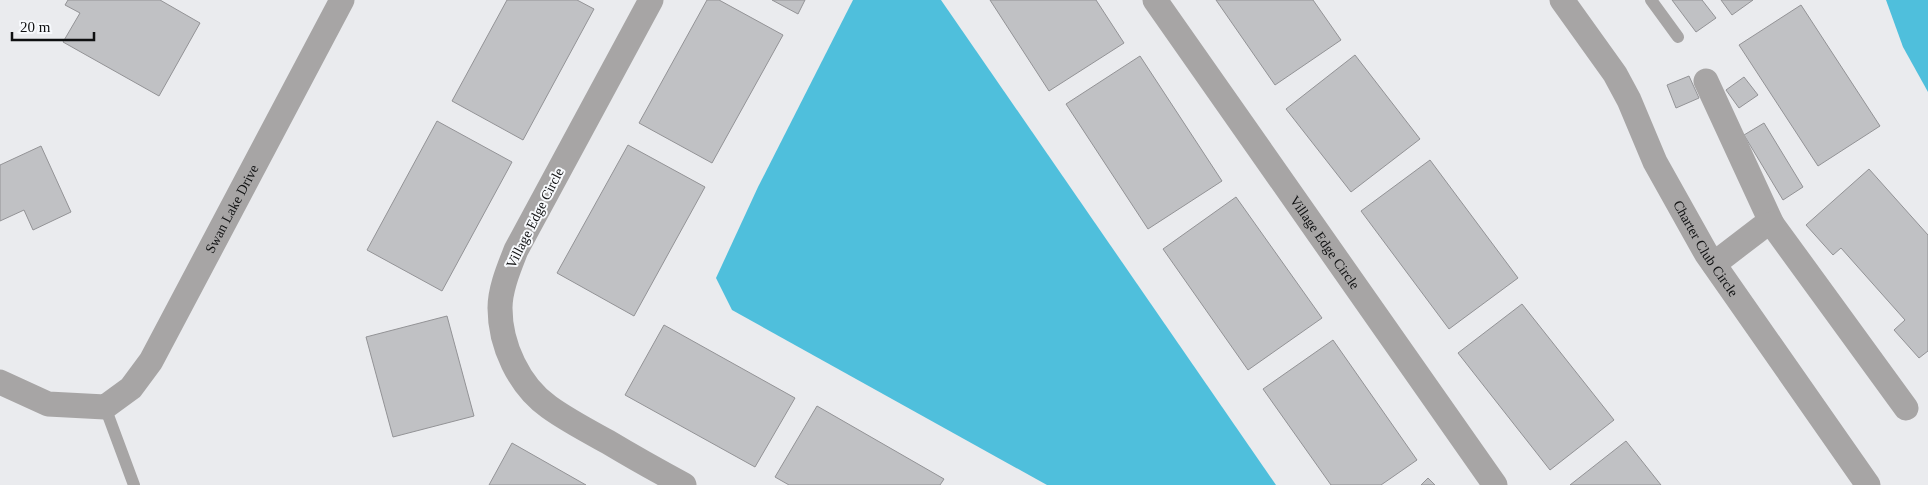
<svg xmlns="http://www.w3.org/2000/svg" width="1928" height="485" font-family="'Times New Roman',serif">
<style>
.water{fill:#4fbfdc}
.building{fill:#c0c1c4;stroke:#939396}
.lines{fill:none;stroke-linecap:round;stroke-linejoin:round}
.lane{stroke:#a7a5a5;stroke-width:12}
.street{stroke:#a7a5a5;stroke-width:25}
.labels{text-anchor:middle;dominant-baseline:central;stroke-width:4;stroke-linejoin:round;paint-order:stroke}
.street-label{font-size:14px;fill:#0f1011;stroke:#f7f9fc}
</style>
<rect width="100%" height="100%" fill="#eaebee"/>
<g class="water">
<path d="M 853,0 L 941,0 L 1276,485 L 1047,485 L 732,310 L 716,278 L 758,187 Z"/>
<path d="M 1886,0 L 1928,0 L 1928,92 L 1903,47 Z"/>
</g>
<g class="building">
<path d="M 68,0 L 160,0 L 200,23 L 159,96 L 63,42 L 80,13 L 65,5 Z"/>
<path d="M 507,0 L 577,0 L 594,9 L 523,140 L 452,101 Z"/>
<path d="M 707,0 L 719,0 L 783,35 L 712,163 L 639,123 Z"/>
<path d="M 772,0 L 805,0 L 798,14 Z"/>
<path d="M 990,0 L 1096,0 L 1124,43 L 1049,91 Z"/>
<path d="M 1216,0 L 1313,0 L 1341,40 L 1275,85 Z"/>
<path d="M 1672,0 L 1702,0 L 1716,18 L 1696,32 Z"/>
<path d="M 1721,0 L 1753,0 L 1732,15 Z"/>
<path d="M 1801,5 L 1880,126 L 1818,166 L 1739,45 Z"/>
<path d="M 1355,55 L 1420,139 L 1351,192 L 1286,109 Z"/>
<path d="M 1140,56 L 1222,181 L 1148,229 L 1066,104 Z"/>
<path d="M 1689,76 L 1699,98 L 1676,108 L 1667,85 Z"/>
<path d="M 1744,77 L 1758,95 L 1739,108 L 1726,90 Z"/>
<path d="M 437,121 L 512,162 L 442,291 L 367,250 Z"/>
<path d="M 1764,123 L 1803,187 L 1783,200 L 1744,135 Z"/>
<path d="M 628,145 L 705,187 L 634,316 L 557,273 Z"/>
<path d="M 41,146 L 71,212 L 33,230 L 24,210 L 0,221 L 0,165 Z"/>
<path d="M 1430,160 L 1518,278 L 1449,329 L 1361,211 Z"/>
<path d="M 1869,169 L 1928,235 L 1928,351 L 1919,358 L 1894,330 L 1905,320 L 1841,248 L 1833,255 L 1806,225 Z"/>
<path d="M 1236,197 L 1322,318 L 1248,370 L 1163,249 Z"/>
<path d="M 1522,304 L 1614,420 L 1550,470 L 1458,353 Z"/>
<path d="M 447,316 L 474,416 L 393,437 L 366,337 Z"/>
<path d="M 664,325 L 795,398 L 755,467 L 625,395 Z"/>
<path d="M 1333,340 L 1417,460 L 1381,485 L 1331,485 L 1263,389 Z"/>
<path d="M 817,406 L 944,479 L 940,485 L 789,485 L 775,477 Z"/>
<path d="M 1626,441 L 1661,485 L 1570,485 Z"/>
<path d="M 512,443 L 586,485 L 489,485 Z"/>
<path d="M 1428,478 L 1435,485 L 1421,485 Z"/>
</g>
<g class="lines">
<g class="lane">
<path d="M 1651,0 L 1678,37"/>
<path d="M 105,407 L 134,485"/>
</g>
<g class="street">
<path d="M 651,0 L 516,250 C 509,268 500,289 500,308 C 500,345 519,386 549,407 C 567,420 588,431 608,442 C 633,457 658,471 684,485"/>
<path id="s1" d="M 1155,0 L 1495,485"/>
<path id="s2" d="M 1562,0 L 1615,74 L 1629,100 L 1655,162 L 1706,253 L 1868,485"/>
<path d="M 1706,81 L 1772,224"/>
<path d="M 1714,264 L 1761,228 L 1772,224 L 1906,408"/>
<path id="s3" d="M 0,382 L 48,404 L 105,407 L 131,388 L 151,361 L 342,0"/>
</g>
</g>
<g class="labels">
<g class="street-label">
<text stroke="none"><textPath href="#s3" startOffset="348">Swan Lake Drive</textPath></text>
<text transform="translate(535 218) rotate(-63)">Village Edge Circle</text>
<text stroke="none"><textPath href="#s1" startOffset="296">Village Edge Circle</textPath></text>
<text stroke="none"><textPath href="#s2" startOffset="288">Charter Club Circle</textPath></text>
</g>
</g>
<path d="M12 32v8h82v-8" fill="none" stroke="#0f1011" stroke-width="2.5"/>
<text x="20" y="32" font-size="15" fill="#0f1011" stroke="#f7f9fc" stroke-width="4" paint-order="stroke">20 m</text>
</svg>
